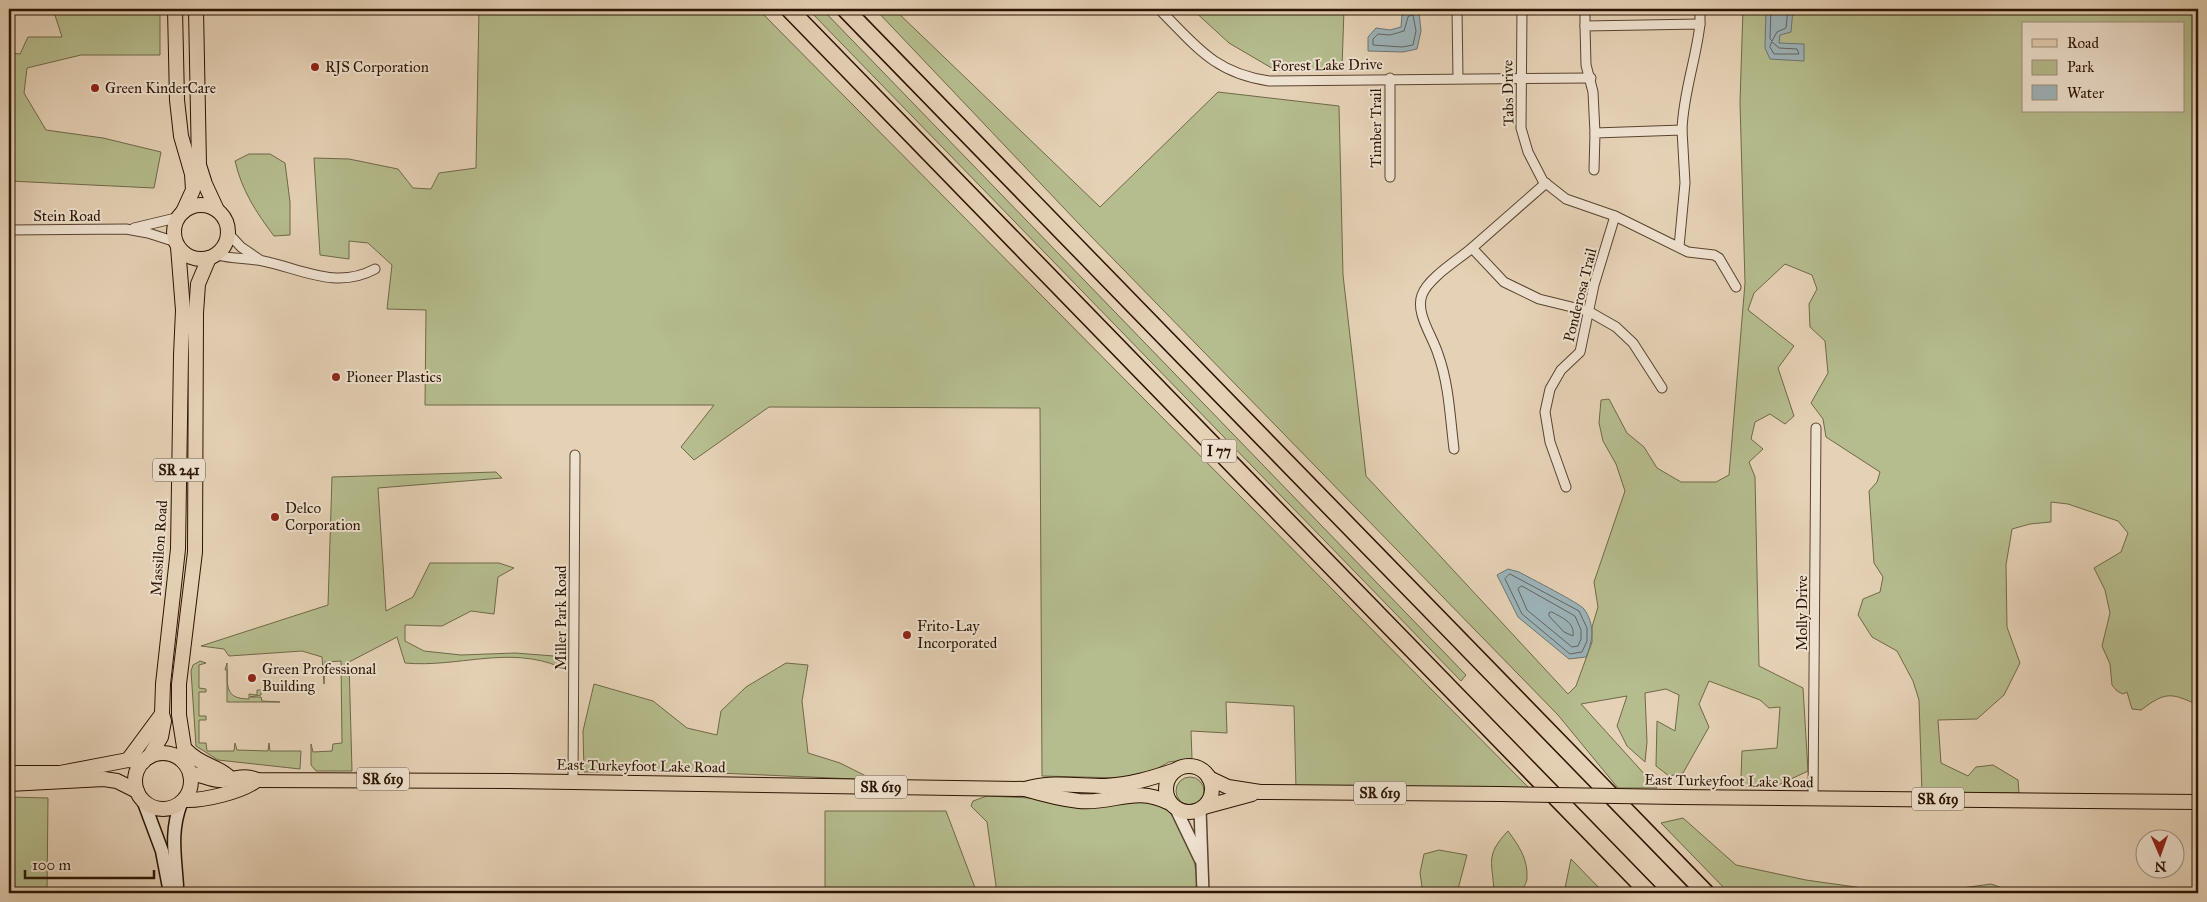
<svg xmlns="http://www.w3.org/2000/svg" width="2207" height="902" font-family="'IM FELL Great Primer',serif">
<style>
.green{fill:#b5bc8d;stroke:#706848;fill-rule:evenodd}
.water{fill:#9cb4ba;stroke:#6f7470}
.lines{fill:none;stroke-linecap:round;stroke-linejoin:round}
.shore{stroke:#64645e;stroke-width:1}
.minor-casing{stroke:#5a432f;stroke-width:11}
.tertiary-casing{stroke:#5a432f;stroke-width:14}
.secondary-casing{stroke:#2b1402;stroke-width:15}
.primary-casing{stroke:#2b1402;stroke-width:16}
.motorway-casing{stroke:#2b1402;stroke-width:19}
.minor{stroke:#eee1cf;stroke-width:9}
.tertiary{stroke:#eee1cf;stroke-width:11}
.secondary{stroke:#eee1cf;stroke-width:12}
.primary{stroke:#e5d1b5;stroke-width:14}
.motorway{stroke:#e5d1b5;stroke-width:16}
.primary-bridge-casing{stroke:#2b1402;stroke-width:16;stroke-linecap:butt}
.primary-bridge{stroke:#e5d1b5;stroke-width:14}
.poi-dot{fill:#8f2418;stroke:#eee1cf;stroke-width:2}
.labels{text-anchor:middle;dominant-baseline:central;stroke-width:4;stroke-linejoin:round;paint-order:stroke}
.shield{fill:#eee1cf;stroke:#665240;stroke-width:1}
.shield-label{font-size:14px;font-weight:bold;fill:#2b1402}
.street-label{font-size:15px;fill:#2b1402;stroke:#eee1cf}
.poi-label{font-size:15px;fill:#2b1402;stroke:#eee1cf;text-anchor:start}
</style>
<rect width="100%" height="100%" fill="#e5d1b5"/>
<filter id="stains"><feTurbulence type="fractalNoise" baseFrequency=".004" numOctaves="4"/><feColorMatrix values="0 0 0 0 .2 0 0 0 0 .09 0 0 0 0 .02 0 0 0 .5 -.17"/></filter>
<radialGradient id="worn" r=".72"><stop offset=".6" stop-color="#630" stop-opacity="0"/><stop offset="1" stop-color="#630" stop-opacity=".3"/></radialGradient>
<g class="green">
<path d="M 53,9 L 160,9 L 160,55 L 81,55 L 27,68 L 24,93 L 46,130 L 103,138 L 161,152 L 154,188 L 9,181 L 9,53 L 20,54 L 28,37 L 62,37 Z"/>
<path d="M 479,9 L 758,9 L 1529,788 L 1296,789 L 1294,706 L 1226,702 L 1227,733 L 1191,731 L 1192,759 L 1169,762 L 1151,772 L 1121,778 L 1042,776 L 1040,408 L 769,407 L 694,460 L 681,447 L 714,405 L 425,405 L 426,310 L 387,309 L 392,265 L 368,243 L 349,241 L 349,259 L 320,255 L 314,158 L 349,159 L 398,169 L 413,188 L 431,189 L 439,173 L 476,168 Z"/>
<path d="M 808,9 L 822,9 L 1466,675 L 1461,681 Z"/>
<path d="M 875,9 L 894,9 L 1100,207 L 1218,92 L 1339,106 L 1343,275 L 1366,476 L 1568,694 L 1576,686 L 1592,642 L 1592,627 L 1598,607 L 1594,582 L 1625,491 L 1616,464 L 1603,441 L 1599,423 L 1601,400 L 1609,399 L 1627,433 L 1644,447 L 1657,468 L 1681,482 L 1716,482 L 1729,475 L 1745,283 L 1740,102 L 1743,9 L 2198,9 L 2198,705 C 2170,692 2165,692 2141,710 L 2132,709 L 2127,692 L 2123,694 L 2117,691 L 2112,685 L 2110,664 L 2102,646 L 2110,613 L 2105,590 L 2094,568 L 2121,552 L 2128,533 L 2118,521 L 2068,504 L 2051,502 L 2051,522 L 2030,524 L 2012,529 L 2006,565 L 2007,627 L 2020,663 L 2004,695 L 1977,719 L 1938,720 L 1941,763 L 1968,776 L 1976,767 L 1993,765 L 2018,780 L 2019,793 L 1922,793 L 1919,700 L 1913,681 L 1897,651 L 1872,637 L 1858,615 L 1863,599 L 1880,592 L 1883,577 L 1874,563 L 1869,491 L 1877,482 L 1880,472 L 1826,437 L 1823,419 L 1811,403 L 1828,373 L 1825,341 L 1810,327 L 1809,304 L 1817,289 L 1812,275 L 1785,264 L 1754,293 L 1748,310 L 1794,346 L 1778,368 L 1794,416 L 1785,424 L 1770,414 L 1755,422 L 1751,439 L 1763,449 L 1749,462 L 1755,477 L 1759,666 L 1803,688 L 1808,771 L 1776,786 L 1746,787 L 1741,778 L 1742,751 L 1777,748 L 1780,707 L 1769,708 L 1760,700 L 1709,681 L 1699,704 L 1709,727 L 1683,773 L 1669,776 L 1656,766 L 1657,721 L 1675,731 L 1679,695 L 1666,689 L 1645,693 L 1647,742 L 1645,762 L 1627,746 L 1617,726 L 1627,696 L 1581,704 L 1657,788 L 1618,788 L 1558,715 L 1081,226 ZM 2023,24 L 2183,24 L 2183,111 L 2023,111 Z"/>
<path d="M 1192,9 L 1344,9 L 1342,68 L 1275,70 L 1229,43 Z"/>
<path d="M 249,154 L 270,154 L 285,163 L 290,202 L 290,235 L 274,236 C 256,212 242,191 235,161 Z"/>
<path d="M 496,472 L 502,478 L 378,488 L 386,611 L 413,597 L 430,563 L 499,563 L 514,568 L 498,577 L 494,614 L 471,611 L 442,626 L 405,625 L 405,641 L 424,651 L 461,655 L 515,653 L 567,657 L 560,667 C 509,645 457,668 405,663 L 397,637 L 349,662 L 352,771 L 316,771 L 311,765 L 311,744 L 313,752 L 332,751 L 333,744 L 342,743 L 341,661 L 325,662 L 324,684 L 322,657 L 302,651 L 229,656 L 224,649 L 201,646 L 328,605 L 332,477 Z"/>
<path d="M 200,661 L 206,663 L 199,665 L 199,688 L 206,689 L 206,692 L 199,692 L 199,716 L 206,716 L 206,720 L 199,720 L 199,743 L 206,743 L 207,751 L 234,751 L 235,743 L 237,750 L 268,751 L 269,743 L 270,751 L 301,751 L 300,769 L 218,760 L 196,746 L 191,671 L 193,665 Z"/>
<path d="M 227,663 C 228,684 223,699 249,699 L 249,694 L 257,695 L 257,690 L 261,690 L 261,695 L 250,697 L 261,697 L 262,701 L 280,702 L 227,702 L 227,670 L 225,670 Z"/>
<path d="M 786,663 L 808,665 L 802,701 L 808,753 L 840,763 L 866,776 L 855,779 L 673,771 L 584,772 L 583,731 L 594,684 L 653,701 L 687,728 L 717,735 L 721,711 L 746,687 Z"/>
<circle cx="1190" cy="791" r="14"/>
<path d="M 987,796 L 1030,798 L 1059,802 L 1143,799 L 1166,808 L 1178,821 L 1194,859 L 1199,893 L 997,893 L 987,822 L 971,806 L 973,801 Z"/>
<path d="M 9,797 L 48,798 L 47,893 L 9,893 Z"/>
<path d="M 825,811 L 946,811 L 977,893 L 825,893 Z"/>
<path d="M 1683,818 L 1736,865 L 1806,880 L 1898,893 L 1729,893 L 1661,823 Z"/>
<path d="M 1508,831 C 1519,846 1528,859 1527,878 C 1527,884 1522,887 1523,893 L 1494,893 C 1493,863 1484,856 1508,831 Z"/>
<path d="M 1439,850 L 1467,855 L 1457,893 L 1423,893 L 1420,873 L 1424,854 Z"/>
<path d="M 1571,859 L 1604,893 L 1564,893 Z"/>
<path d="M 1991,884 L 2017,893 L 1925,893 Z"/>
</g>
<g class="water">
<path d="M 1413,9 L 1419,11 L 1421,31 L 1417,49 L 1403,52 L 1368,51 L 1368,37 L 1376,28 L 1390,30 L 1401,27 L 1402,15 Z"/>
<path d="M 1766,9 L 1793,9 L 1791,32 L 1780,35 L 1779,43 L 1804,44 L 1804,61 L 1770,59 L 1765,48 Z"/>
<path d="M 1508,569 L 1519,572 C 1528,577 1581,604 1584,609 C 1595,624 1593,641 1586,657 L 1569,659 L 1518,617 L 1497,575 Z"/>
</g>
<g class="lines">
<g class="shore">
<path d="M 1771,9 L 1770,39 L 1772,41 L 1777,32 L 1786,28 L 1788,9"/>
<path d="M 1413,15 L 1416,31 L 1413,45 L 1402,47 L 1373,45 L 1373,39 L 1378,34 L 1390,35 L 1404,31 L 1408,17 Z"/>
<path d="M 1772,42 L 1779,48 L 1797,49 L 1799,54 L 1774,54 L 1770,47 Z"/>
<path d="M 1510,574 L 1579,611 L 1587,628 L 1587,641 L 1582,652 L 1570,654 L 1522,614 L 1505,579 Z"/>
<path d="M 1522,586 L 1575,616 L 1581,630 L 1581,639 L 1578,646 L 1572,647 L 1527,610 L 1518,589 Z"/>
<path d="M 1552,612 C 1562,618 1575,622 1573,636 L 1564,632 L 1549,616 L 1549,613 Z"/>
</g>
<defs>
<g id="minor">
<path d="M 1159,9 C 1196,46 1214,73 1269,81 L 1591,78"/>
<path d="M 1457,9 L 1458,78"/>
<path d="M 1522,9 L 1521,128 L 1528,152 L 1543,181 L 1566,199 L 1615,216 L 1688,252 L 1714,255 L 1719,258 L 1736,287"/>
<path d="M 1700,24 L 1700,9"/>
<path d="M 1585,26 L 1585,9"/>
<path d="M 1390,78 L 1390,177"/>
<path d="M 1595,133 L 1593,92 L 1586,65 L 1585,26 L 1700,24 C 1696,60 1683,94 1682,130"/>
<path d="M 1594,170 L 1595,133 L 1682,130 L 1685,183 L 1679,247"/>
<path d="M 1546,183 L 1472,248 L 1504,282 L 1539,299 L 1588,311 L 1616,327 L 1633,343 L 1662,388"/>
<path d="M 134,228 L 180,217"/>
<path d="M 9,230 L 126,229 L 148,233 L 176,242"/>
<path d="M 228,233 L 241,247 L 260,260"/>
<path d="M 217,255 C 232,259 247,258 263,261 C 302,269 336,290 375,269"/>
<path d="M 1454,449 C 1450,417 1449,384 1438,354 C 1433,337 1415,313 1422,295 C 1428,278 1458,260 1472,248"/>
<path d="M 1566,487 L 1550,442 L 1545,412 L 1550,389 L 1561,370 L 1580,352 L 1594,285 L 1615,216"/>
<path d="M 573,781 L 575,455"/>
<path d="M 1813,798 L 1816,428"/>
</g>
<g id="tertiary">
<path d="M 1176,809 L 1200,859"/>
<path d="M 1200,809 L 1203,893"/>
</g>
<g id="secondary">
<path d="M 143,800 L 162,851 L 170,893"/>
<path d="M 177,886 C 175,855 170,832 181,803"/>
</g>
<g id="primary">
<path d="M 175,9 L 177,100 L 181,136 L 192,174 L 193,190 L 183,212"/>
<path d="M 196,9 L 199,165 L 205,184 L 217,210"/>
<circle cx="201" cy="232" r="27"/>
<path d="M 186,750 C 201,766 217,765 230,778"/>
<circle cx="163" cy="781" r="28"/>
<path d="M 149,757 L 161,737 L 164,721 L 162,714 L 163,684 L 178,549 L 181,355 L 183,310 L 178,247"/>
<path d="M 128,760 L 162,714"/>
<circle cx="1189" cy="789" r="23"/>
<path d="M 187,766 L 179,715 L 179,684 L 195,552 L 196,313 L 198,284 L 209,258"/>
<path d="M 9,773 L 60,773 L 128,760 L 143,762"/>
<path d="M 190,774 C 201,773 210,781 221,780 C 234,780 245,774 257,780 L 509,781 L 1025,789 C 1052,781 1077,786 1105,786 C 1130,785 1152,778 1176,770"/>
<path d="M 1209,778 L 1228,787 L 1260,792 L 1501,794"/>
<path d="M 9,784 L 104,779 L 117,781 L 137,791"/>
<path d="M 1025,789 C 1042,794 1061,799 1079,801 C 1116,804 1134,785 1170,803"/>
<path d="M 1678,797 L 2198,802"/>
<path d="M 184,800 C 203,801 242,792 257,780"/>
<path d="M 1204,807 L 1252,794"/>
</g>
<g id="motorway">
<path d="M 789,9 L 1649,893"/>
<path d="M 845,9 L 1706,893"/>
</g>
</defs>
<use href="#minor" class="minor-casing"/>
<use href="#tertiary" class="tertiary-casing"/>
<use href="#secondary" class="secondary-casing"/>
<use href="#primary" class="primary-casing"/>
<use href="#motorway" class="motorway-casing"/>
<use href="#minor" class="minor"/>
<use href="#tertiary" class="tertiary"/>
<use href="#secondary" class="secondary"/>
<use href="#primary" class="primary"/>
<use href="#motorway" class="motorway"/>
<defs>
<path id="primary-bridge" d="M 1501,794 L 1678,797"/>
</defs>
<use href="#primary-bridge" class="primary-bridge-casing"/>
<use href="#primary-bridge" class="primary-bridge"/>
</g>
<g class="poi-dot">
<circle cx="315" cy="67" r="5"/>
<circle cx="95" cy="88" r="5"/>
<circle cx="336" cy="377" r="5"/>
<circle cx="275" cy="517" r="5"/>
<circle cx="907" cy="635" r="5"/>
<circle cx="252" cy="678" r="5"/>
</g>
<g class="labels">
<g class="shield">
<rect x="1201.5" y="439.5" width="35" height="23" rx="4"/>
<rect x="153" y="458.5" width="52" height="23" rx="4"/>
<rect x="357" y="767.5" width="52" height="23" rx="4"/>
<rect x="855" y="775.5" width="52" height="23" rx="4"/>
<rect x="1354" y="781.5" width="52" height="23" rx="4"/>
<rect x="1912" y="787.5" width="52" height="23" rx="4"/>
</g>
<g class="shield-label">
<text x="1219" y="451">I 77</text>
<text x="179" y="470">SR 241</text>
<text x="383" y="779">SR 619</text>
<text x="881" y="787">SR 619</text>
<text x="1380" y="793">SR 619</text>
<text x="1938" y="799">SR 619</text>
</g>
<g class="street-label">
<text transform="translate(1327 65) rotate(-1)">Forest Lake Drive</text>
<text transform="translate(1508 93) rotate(-91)">Tabs Drive</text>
<text transform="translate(1376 128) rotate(-90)">Timber Trail</text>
<text x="67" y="216">Stein Road</text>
<text transform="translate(1580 295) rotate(-76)">Ponderosa Trail</text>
<text transform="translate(159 548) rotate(-86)">Massillon Road</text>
<text transform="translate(1802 613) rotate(-90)">Molly Drive</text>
<text transform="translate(561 618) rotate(-90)">Miller Park Road</text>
<text transform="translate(641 766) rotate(1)">East Turkeyfoot Lake Road</text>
<text transform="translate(1729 781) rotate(1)">East Turkeyfoot Lake Road</text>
</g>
<g class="poi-label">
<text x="325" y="67">RJS Corporation</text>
<text x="105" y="88">Green KinderCare</text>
<text x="346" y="377">Pioneer Plastics</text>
<text x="285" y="508">Delco<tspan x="285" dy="17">Corporation</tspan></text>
<text x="917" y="626">Frito-Lay<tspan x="917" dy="17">Incorporated</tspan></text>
<text x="262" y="669">Green Professional<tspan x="262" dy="17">Building</tspan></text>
</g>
</g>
<rect width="2207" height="902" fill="none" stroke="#e5d1b5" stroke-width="30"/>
<rect x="10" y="10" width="2187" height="882" fill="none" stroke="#2b1402" stroke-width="2.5"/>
<rect x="15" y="15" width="2177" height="872" fill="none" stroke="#2b1402"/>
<rect x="2022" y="22" width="162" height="90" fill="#eee1cf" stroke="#a08f7d"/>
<rect x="2032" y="39" width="25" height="8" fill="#e5d1b5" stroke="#a08f7d"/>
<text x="2067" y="48" font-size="15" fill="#2b1402">Road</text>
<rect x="2032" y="60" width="25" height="15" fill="#b5bc8d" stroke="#a08f7d"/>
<text x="2067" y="72" font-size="15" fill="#2b1402">Park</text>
<rect x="2032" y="85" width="25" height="15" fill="#9cb4ba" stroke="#a08f7d"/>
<text x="2067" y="98" font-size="15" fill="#2b1402">Water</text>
<g transform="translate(2160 854) rotate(178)"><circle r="24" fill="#eee1cf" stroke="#a08f7d"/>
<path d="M0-4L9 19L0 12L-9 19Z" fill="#8f2418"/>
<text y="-8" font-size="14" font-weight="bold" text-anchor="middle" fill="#2b1402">N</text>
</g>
<path d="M25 870v8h129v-8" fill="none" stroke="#2b1402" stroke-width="2.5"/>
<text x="32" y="870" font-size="15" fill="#2b1402" stroke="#eee1cf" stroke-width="4" paint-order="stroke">100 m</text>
<rect width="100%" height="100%" filter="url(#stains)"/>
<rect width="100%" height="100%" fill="url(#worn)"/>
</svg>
